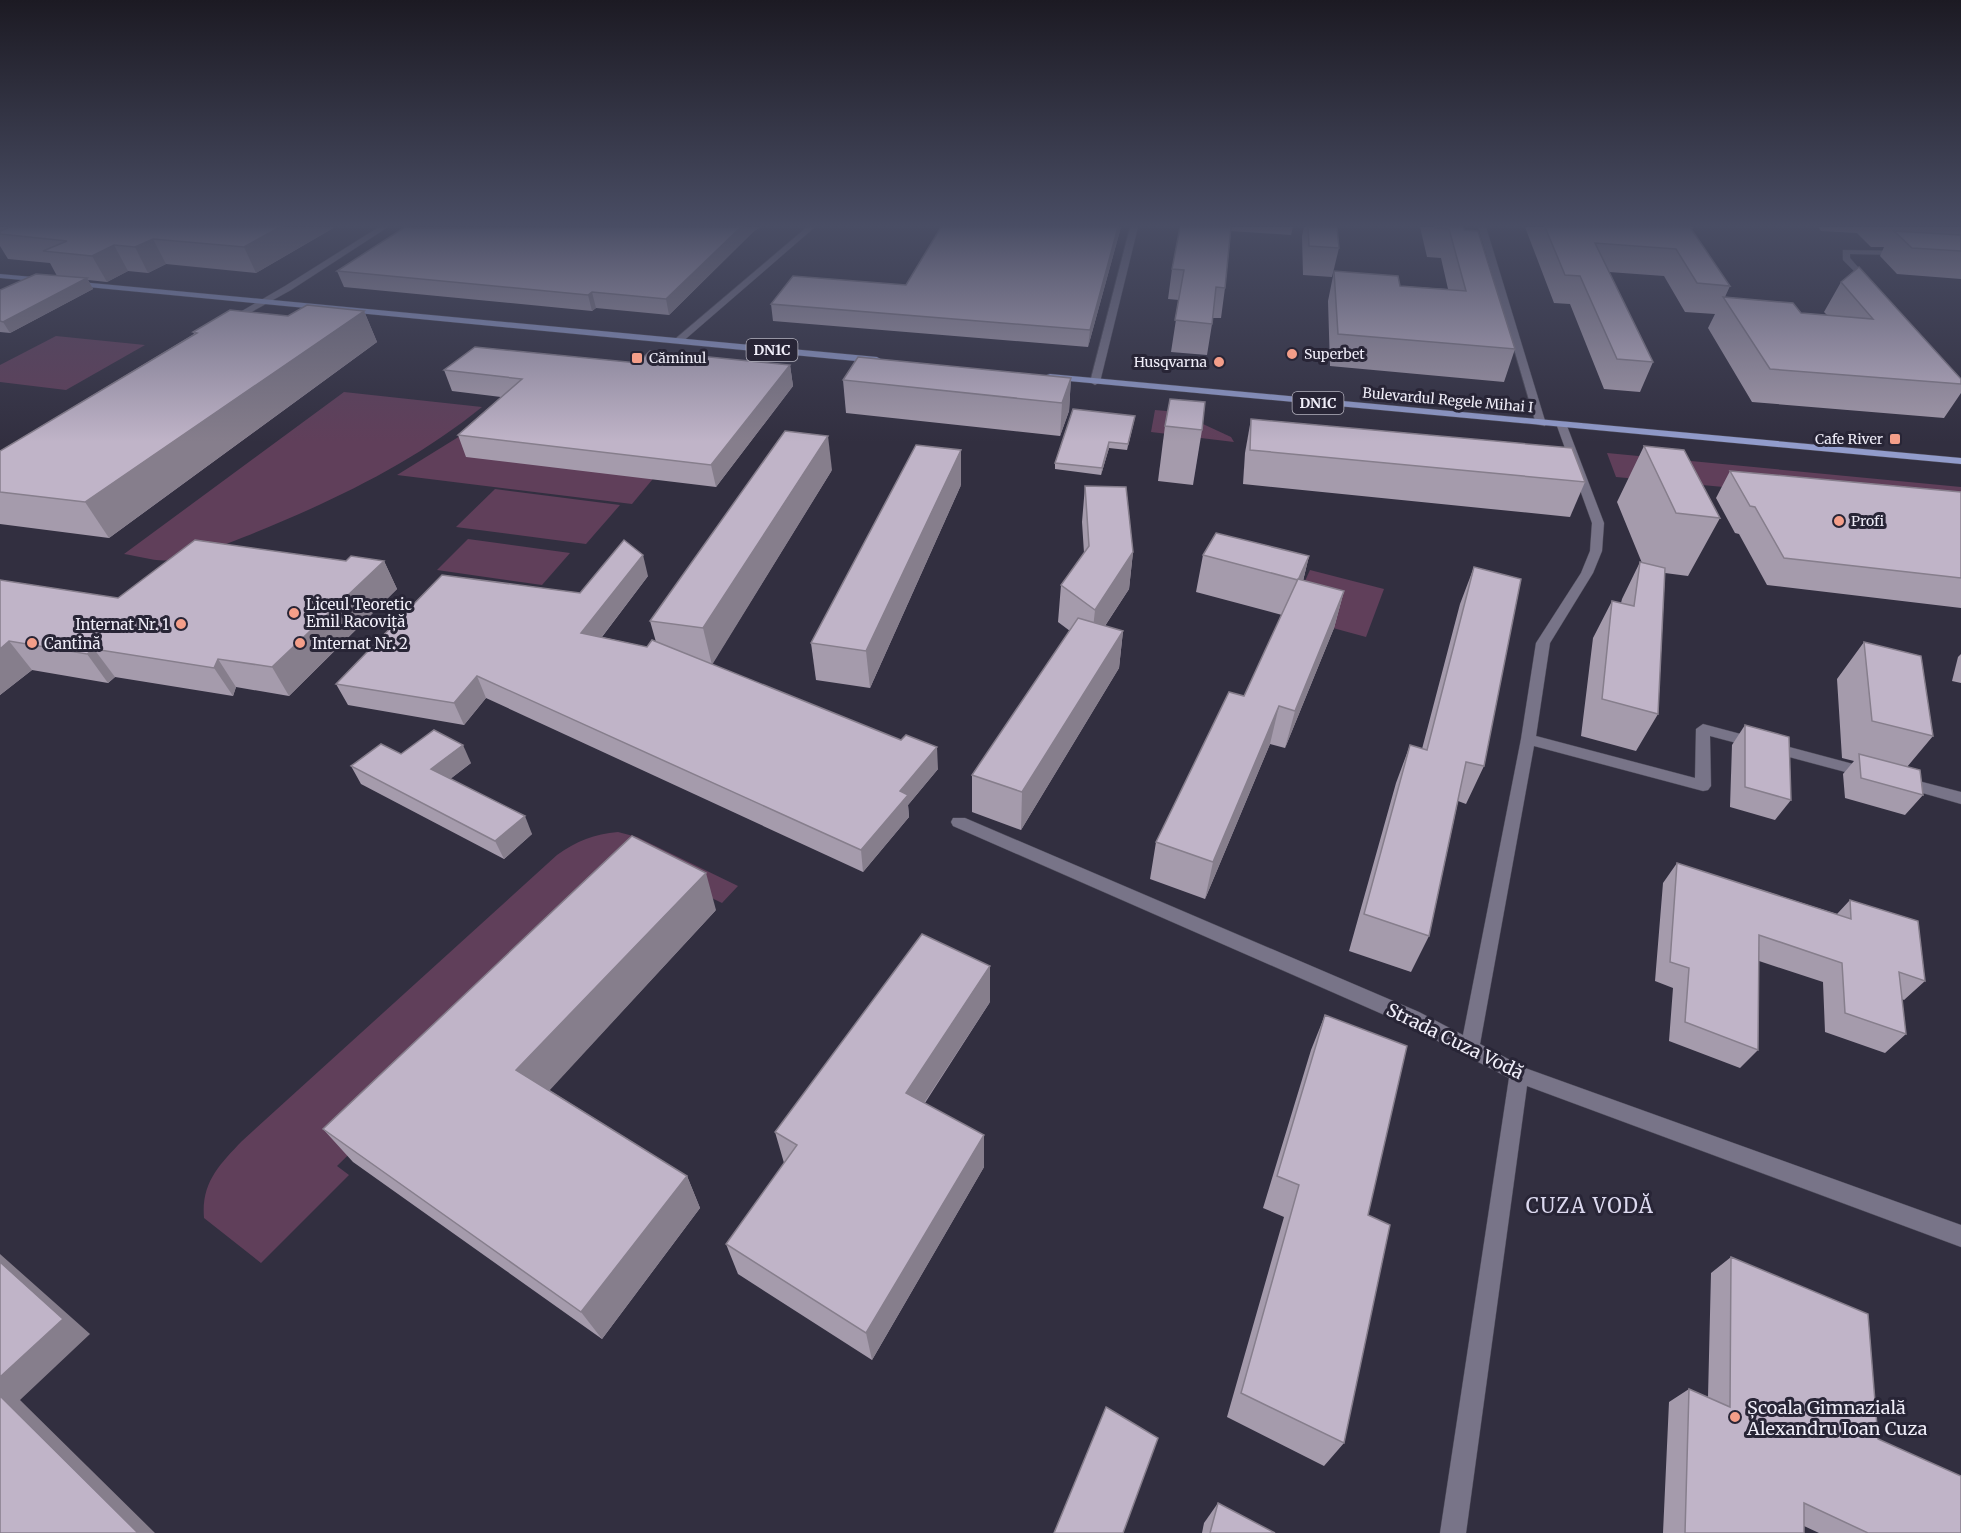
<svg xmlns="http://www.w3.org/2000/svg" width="1961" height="1533" font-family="Merriweather,serif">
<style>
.green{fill:#603f5a}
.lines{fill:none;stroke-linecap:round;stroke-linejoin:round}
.minor-casing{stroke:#4d4b59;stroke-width:1}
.major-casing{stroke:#4d4b59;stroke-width:1}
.minor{fill:#787488;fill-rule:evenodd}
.major{fill:#929ccc;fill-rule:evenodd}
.wall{fill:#a59bac}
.shaded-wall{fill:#867e8c}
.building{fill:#c0b4c8;stroke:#867e8c;stroke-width:1.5}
.poi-dot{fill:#f49e89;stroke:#282536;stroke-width:2}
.labels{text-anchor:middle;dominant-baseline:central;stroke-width:6;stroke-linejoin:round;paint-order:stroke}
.shield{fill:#282536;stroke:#b4b2be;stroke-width:1.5}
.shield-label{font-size:14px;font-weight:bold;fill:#f0eef9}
.far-poi-label{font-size:14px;fill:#f0eef9;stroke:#282536;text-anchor:start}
.far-street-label{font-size:14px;fill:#f0eef9;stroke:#282536}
.poi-label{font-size:15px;fill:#f0eef9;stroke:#282536;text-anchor:start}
.near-street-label{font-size:18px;fill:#f0eef9;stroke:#282536}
.near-poi-label{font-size:18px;fill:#f0eef9;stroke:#282536;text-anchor:start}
.near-neighbourhood-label{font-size:20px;letter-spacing:1.5px;fill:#dcd9ef;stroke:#282536}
</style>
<rect width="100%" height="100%" fill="#322f40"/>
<g class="green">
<path d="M 56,336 L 145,345 L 66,390 L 0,382 L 0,365 Z"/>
<path d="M 344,392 L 482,407 C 412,464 327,504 244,537 C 221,546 194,558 170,560 C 156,562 138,556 124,554 Z"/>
<path d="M 1155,410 L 1177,412 L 1231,437 L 1234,442 L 1151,432 Z"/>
<path d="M 481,423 L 692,432 L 632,504 L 397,475 Z"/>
<path d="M 1607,453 L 1961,487 L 1961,509 L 1616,477 Z"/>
<path d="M 495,489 L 620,505 L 586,544 L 456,527 Z"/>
<path d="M 468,539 L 570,553 L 542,585 L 437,570 Z"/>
<path d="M 1310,570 L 1384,589 L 1366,637 L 1289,616 Z"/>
<path d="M 618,832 L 637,837 L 738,886 L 722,903 L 644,865 L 337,1166 L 349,1175 L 261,1263 L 204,1218 C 201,1183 219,1165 242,1141 L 557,855 C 577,841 594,834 618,832 Z"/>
</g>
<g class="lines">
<defs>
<g id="minor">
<path d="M 379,227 L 388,227 L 291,290 L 230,324 L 223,322 L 285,286 Z"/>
<path d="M 807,227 L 815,227 L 681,343 L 675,343 L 675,339 Z"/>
<path d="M 1130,227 L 1138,227 L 1100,382 L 1095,385 L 1090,382 Z"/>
<path d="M 1478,227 L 1486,227 L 1546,424 L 1545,426 L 1536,424 Z"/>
<path d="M 1843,250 L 1901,251 L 1905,253 L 1901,255 L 1850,254 L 1850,258 L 1872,283 L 1868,285 L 1843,260 Z"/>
<path d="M 1562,423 L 1567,426 L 1604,523 L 1602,551 L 1593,573 L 1550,643 L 1536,736 L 1695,778 L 1696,729 L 1703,724 L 1868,768 L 1873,769 L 1876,773 L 1873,777 L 1868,778 L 1710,736 L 1711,786 L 1708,790 L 1703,791 L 1534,746 L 1480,1044 L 1525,1068 L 1961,1225 L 1961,1247 L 1527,1086 L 1466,1533 L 1440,1533 L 1509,1078 L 1405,1024 L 953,826 L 951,822 L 953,818 L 965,818 L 1419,1012 L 1463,1035 L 1521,739 L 1536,643 L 1581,573 L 1590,551 L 1592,523 L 1557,426 Z"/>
<path d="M 1903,777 L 1961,792 L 1961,804 L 1898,786 L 1895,782 L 1898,778 Z"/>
</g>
<g id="major">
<path d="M 0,274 L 44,278 L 48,280 L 44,282 L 0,278 Z"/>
<path d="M 70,281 L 877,357 L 882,360 L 877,363 L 67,285 L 66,283 Z"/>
<path d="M 1050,374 L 1961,458 L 1961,464 L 1047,379 L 1047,375 Z"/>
</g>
</defs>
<use href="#minor" class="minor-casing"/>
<use href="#major" class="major-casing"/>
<use href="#minor" class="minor"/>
<use href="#major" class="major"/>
</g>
<g class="wall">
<path d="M 0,227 L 335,227 L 256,273 L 166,264 L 148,273 L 128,271 L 107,282 L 88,280 L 93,289 L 10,333 L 0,332 L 0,290 L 57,276 L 50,263 L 8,259 L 0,246 Z"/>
<path d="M 415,227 L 760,227 L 753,232 L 669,315 L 596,308 L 592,311 L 344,287 L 337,271 Z"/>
<path d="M 1121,227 L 1088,347 L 773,321 L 771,304 L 906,285 Z"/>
<path d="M 1180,227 L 1293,227 L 1291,235 L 1231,231 L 1225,288 L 1221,318 L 1213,318 L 1207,355 L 1171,352 L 1179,300 L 1168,299 L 1172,269 Z"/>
<path d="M 1304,227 L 1337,227 L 1339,248 L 1332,277 L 1303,275 L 1302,236 Z"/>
<path d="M 1420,227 L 1463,227 L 1515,349 L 1504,382 L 1330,366 L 1328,301 L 1334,271 L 1400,286 L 1448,289 L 1441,258 L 1427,257 Z"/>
<path d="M 1525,227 L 1693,227 L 1692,230 L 1730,286 L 1725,297 L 1801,313 L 1827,315 L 1824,312 L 1841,282 L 1961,379 L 1961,393 L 1944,418 L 1752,402 L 1708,328 L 1715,314 L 1685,312 L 1664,276 L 1609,272 L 1653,362 L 1640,392 L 1604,389 L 1570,304 L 1554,303 Z"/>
<path d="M 1818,227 L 1961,227 L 1961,279 L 1897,274 L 1880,256 L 1884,247 L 1871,247 L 1857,233 L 1821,231 Z"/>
<path d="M 364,311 L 377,342 L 109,538 L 0,524 L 0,451 L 194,334 L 193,332 L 288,316 Z"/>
<path d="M 638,363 L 790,365 L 793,386 L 716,487 L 466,457 L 458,435 L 501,397 L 452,391 L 444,370 Z"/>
<path d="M 1071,378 L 1069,411 L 1060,436 L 846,413 L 843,380 Z"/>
<path d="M 1135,416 L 1127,450 L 1109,448 L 1101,475 L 1055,469 L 1055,463 Z"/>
<path d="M 1251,419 L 1585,482 L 1570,517 L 1243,484 L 1245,453 Z"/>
<path d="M 1165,426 L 1202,430 L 1193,485 L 1158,481 Z"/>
<path d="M 1644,446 L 1720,518 L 1688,576 L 1665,573 L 1658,714 L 1636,751 L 1581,736 L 1593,638 L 1612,601 L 1621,603 L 1622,599 L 1640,562 L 1642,563 L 1617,502 Z"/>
<path d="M 832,470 L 712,664 L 938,769 L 908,805 L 909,817 L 863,872 L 486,698 L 464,725 L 348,705 L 336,684 L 580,593 L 648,576 L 602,637 L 647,647 L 656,642 L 650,621 Z"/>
<path d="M 1730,471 L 1961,492 L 1961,608 L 1767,585 L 1739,534 L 1735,533 L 1716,498 Z"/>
<path d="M 961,485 L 870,688 L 816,680 L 811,643 Z"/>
<path d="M 1085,486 L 1133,552 L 1129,589 L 1105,626 L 1123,631 L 1119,668 L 1021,830 L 972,812 L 972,775 L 1070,631 L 1058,622 L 1061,585 L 1084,553 L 1082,522 Z"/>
<path d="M 1203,555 L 1309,556 L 1303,581 L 1344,591 L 1334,628 L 1285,748 L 1270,744 L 1205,899 L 1150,879 L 1156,842 L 1244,696 L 1282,615 L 1196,592 Z"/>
<path d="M 346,561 L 384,561 L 397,589 L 289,696 L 236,687 L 233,696 L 115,677 L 108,683 L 32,670 L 0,695 L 0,580 L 118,598 Z"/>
<path d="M 1474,567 L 1484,766 L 1466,804 L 1458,801 L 1429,936 L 1411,972 L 1349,951 L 1396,783 L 1410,745 L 1422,749 L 1460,604 Z"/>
<path d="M 1864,642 L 1933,736 L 1907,767 L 1923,795 L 1905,815 L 1845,798 L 1843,774 L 1854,761 L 1842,758 L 1837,679 Z"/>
<path d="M 1961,654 L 1961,683 L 1952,681 L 1958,657 Z"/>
<path d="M 1745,725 L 1791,800 L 1775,820 L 1730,807 L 1732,745 Z"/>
<path d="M 401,754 L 471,763 L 450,779 L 532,834 L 504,859 L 361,784 L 351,766 Z"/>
<path d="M 1677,863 L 1837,914 L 1850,900 L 1925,981 L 1904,1000 L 1902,999 L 1906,1034 L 1885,1053 L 1825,1032 L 1823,982 L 1759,961 L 1758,1050 L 1740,1068 L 1669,1041 L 1673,988 L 1655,981 L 1663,883 Z"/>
<path d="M 716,910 L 549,1090 L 687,1176 L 700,1208 L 602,1339 L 353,1162 L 323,1129 Z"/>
<path d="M 990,1002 L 925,1103 L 984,1167 L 872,1360 L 738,1274 L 726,1244 L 784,1163 L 775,1132 Z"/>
<path d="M 1325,1015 L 1368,1215 L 1344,1443 L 1324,1466 L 1227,1417 L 1284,1217 L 1263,1208 L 1311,1050 Z"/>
<path d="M 1731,1257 L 1878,1439 L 1961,1533 L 1819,1533 L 1804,1526 L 1804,1533 L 1663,1533 L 1669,1402 L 1689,1389 L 1708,1397 L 1711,1273 Z"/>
<path d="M 1218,1503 L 1275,1533 L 1202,1533 L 1204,1523 Z"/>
</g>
<g class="shaded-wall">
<path d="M 280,227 L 335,227 L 256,273 L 244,247 Z"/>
<path d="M 741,227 L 760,227 L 753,232 L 669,315 L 666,299 Z"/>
<path d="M 1118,227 L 1121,227 L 1088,347 L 1090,330 Z"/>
<path d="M 153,239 L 166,264 L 148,273 L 135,247 Z"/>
<path d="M 114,245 L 128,271 L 107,282 L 92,256 Z"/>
<path d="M 87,278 L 93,289 L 10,333 L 3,322 Z"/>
<path d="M 592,292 L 596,308 L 592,311 L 588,295 Z"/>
<path d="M 364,311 L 377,342 L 109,538 L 85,502 Z"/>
<path d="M 790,365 L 793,386 L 716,487 L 711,465 Z"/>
<path d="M 1071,378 L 1069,411 L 1060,436 L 1062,403 Z"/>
<path d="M 1135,416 L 1134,422 L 1127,450 L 1128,444 Z"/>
<path d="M 828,436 L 832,470 L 712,665 L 703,628 Z"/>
<path d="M 1109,442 L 1109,448 L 1101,475 L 1102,468 Z"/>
<path d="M 961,450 L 961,485 L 870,688 L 866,651 Z"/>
<path d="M 1133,552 L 1129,589 L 1091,647 L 1095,610 Z"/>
<path d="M 643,555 L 648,576 L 588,655 L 581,633 Z"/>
<path d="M 1309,556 L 1300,593 L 1298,580 Z"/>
<path d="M 384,561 L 397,589 L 289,696 L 272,667 Z"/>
<path d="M 1344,591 L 1334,628 L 1285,748 L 1295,711 Z"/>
<path d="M 1123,631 L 1119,668 L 1021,830 L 1022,792 Z"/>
<path d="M 9,641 L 32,670 L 0,695 L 0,649 Z"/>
<path d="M 94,649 L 115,677 L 108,683 L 87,654 Z"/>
<path d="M 218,659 L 236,687 L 233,696 L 214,668 Z"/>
<path d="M 477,676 L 486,698 L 464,725 L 454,703 Z"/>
<path d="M 1279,706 L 1270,744 L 1205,899 L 1213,862 Z"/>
<path d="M 463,745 L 471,763 L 440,787 L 431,769 Z"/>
<path d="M 937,747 L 938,769 L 908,805 L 909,817 L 863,872 L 861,850 L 900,791 Z"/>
<path d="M 525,816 L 532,834 L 504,859 L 495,841 Z"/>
<path d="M 706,873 L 716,910 L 537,1104 L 516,1070 Z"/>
<path d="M 990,966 L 990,1002 L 909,1126 L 906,1093 Z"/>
<path d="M 984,1135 L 984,1167 L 872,1360 L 866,1333 Z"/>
<path d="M 687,1176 L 700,1208 L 602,1339 L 581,1312 Z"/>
<path d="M 0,1254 L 90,1334 L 20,1400 L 155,1533 L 138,1533 L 0,1396 Z"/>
</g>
<g class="building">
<path d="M 10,227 L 280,227 L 244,247 L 153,239 L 135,247 L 114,245 L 92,256 L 43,251 L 67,241 L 0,234 L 0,231 Z"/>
<path d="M 405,227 L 414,228 L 741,227 L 666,299 L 592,292 L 588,295 L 337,271 Z"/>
<path d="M 941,227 L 1118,227 L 1090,330 L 771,304 L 793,276 L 906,285 Z"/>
<path d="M 1180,227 L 1231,227 L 1225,288 L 1216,287 L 1212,324 L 1175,320 L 1184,270 L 1172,269 Z"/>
<path d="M 1308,227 L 1337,227 L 1339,248 L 1309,246 Z"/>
<path d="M 1435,227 L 1463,227 L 1464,230 L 1478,231 L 1515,349 L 1338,334 L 1334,271 L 1398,276 L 1400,286 L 1466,291 L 1449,229 L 1435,228 Z"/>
<path d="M 1545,227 L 1690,227 L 1730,286 L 1697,283 L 1676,249 L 1595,243 L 1653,362 L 1617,359 L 1580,276 L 1565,275 Z"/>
<path d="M 1894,231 L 1961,235 L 1961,251 L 1912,248 Z"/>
<path d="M 1859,267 L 1961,379 L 1961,384 L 1770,369 L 1723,297 L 1793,303 L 1801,313 L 1873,319 L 1841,282 Z"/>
<path d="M 36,274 L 87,278 L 3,322 L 0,321 L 0,290 Z"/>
<path d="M 307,305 L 364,311 L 85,502 L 0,492 L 0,451 L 197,333 L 193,332 L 230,310 L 288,316 Z"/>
<path d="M 475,347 L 638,363 L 650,351 L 790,365 L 711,465 L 458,435 L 522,379 L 444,370 Z"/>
<path d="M 858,357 L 1071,378 L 1062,403 L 843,380 Z"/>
<path d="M 1170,399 L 1205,402 L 1202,430 L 1165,426 Z"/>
<path d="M 1073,409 L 1135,416 L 1128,444 L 1109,442 L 1102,468 L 1055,463 Z"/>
<path d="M 1251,419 L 1572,448 L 1585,482 L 1250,450 Z"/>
<path d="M 785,431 L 828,436 L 703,628 L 650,621 Z"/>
<path d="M 916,445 L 961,450 L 866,651 L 811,643 Z"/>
<path d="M 1644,446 L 1684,450 L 1720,518 L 1676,513 Z"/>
<path d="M 1730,471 L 1961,492 L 1961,578 L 1784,558 L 1755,507 L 1750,506 Z"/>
<path d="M 1085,486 L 1126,487 L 1133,552 L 1095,610 L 1061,585 L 1089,546 Z"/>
<path d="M 1216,533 L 1309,556 L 1298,580 L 1203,555 Z"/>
<path d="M 195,540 L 346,561 L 351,556 L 384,561 L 272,667 L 218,659 L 214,668 L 94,649 L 87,654 L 9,641 L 0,649 L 0,580 L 118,598 Z"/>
<path d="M 624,540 L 643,555 L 581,633 L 647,647 L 652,640 L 901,740 L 906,735 L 937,747 L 900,791 L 908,795 L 861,850 L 477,676 L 454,703 L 336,684 L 442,575 L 580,593 Z"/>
<path d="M 1640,562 L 1665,568 L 1658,714 L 1602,699 L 1612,601 L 1634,606 Z"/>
<path d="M 1474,567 L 1521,579 L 1484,766 L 1466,762 L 1429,936 L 1364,914 L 1410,745 L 1427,750 Z"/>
<path d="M 1298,579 L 1344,591 L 1295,711 L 1279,706 L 1213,862 L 1156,842 L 1229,692 L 1244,696 Z"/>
<path d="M 1078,618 L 1123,631 L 1022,792 L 972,775 Z"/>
<path d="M 1864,642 L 1921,656 L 1933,736 L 1872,721 Z"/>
<path d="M 1745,725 L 1789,737 L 1791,800 L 1745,787 Z"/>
<path d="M 434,730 L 463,745 L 431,769 L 525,816 L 495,841 L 351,766 L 381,744 L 401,754 Z"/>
<path d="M 1859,754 L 1920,770 L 1923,795 L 1861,778 Z"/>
<path d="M 632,836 L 706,873 L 516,1070 L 687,1176 L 581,1312 L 323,1129 Z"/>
<path d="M 1677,863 L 1851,919 L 1850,900 L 1918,921 L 1925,981 L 1899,972 L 1906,1034 L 1845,1013 L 1842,963 L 1759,935 L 1758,1050 L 1685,1022 L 1689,968 L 1670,962 Z"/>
<path d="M 922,934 L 990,966 L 906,1093 L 984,1135 L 866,1333 L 726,1244 L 797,1145 L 775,1132 Z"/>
<path d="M 1325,1015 L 1407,1046 L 1368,1215 L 1390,1225 L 1344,1443 L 1241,1393 L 1299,1185 L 1277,1176 Z"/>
<path d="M 1731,1257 L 1868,1314 L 1878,1439 L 1961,1476 L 1961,1533 L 1868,1533 L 1804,1503 L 1804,1533 L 1685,1533 L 1689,1389 L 1730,1407 Z"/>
<path d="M 0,1262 L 63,1319 L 0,1377 Z"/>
<path d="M 0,1396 L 138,1533 L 0,1533 Z"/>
<path d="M 1106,1407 L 1158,1438 L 1123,1533 L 1054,1533 Z"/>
<path d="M 1218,1503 L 1275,1533 L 1210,1533 Z"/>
</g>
<linearGradient id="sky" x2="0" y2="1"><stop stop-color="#1c1a23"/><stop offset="0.51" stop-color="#494d64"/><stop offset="1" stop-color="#494d64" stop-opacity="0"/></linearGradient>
<rect width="1961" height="442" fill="url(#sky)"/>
<g class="poi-dot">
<circle cx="1292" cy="354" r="6"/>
<rect x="631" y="352" width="12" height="12" rx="3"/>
<circle cx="1219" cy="362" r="6"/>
<rect x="1889" y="433" width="12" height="12" rx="3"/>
<circle cx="1839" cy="521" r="6"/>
<circle cx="294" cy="613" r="6"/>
<circle cx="181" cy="624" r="6"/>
<circle cx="32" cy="643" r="6"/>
<circle cx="300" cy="643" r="6"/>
<circle cx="1735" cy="1417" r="6"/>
</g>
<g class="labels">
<g class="shield">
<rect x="746.5" y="339" width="51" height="22" rx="4.5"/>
<rect x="1292.5" y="392" width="51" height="22" rx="4.5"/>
</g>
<g class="shield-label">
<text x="772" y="350">DN1C</text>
<text x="1318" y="403">DN1C</text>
</g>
<g class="far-poi-label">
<text x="1304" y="354">Superbet</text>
<text x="649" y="358">Căminul</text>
<text x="1207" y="362" text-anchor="end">Husqvarna</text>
<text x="1883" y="439" text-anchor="end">Cafe River</text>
<text x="1851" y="521">Profi</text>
</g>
<g class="far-street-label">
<text transform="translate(1448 400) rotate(5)">Bulevardul Regele Mihai I</text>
</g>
<g class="poi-label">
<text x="306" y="604">Liceul Teoretic<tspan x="306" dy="17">Emil Racoviță</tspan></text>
<text x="169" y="624" text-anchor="end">Internat Nr. 1</text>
<text x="44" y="643">Cantină</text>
<text x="312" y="643">Internat Nr. 2</text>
</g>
<g class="near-street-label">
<text transform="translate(1455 1041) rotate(26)">Strada Cuza Vodă</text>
</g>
<g class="near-poi-label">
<text x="1747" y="1407">Școala Gimnazială<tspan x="1747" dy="21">Alexandru Ioan Cuza</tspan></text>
</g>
<g class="near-neighbourhood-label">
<text x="1590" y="1205">CUZA VODĂ</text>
</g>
</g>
</svg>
